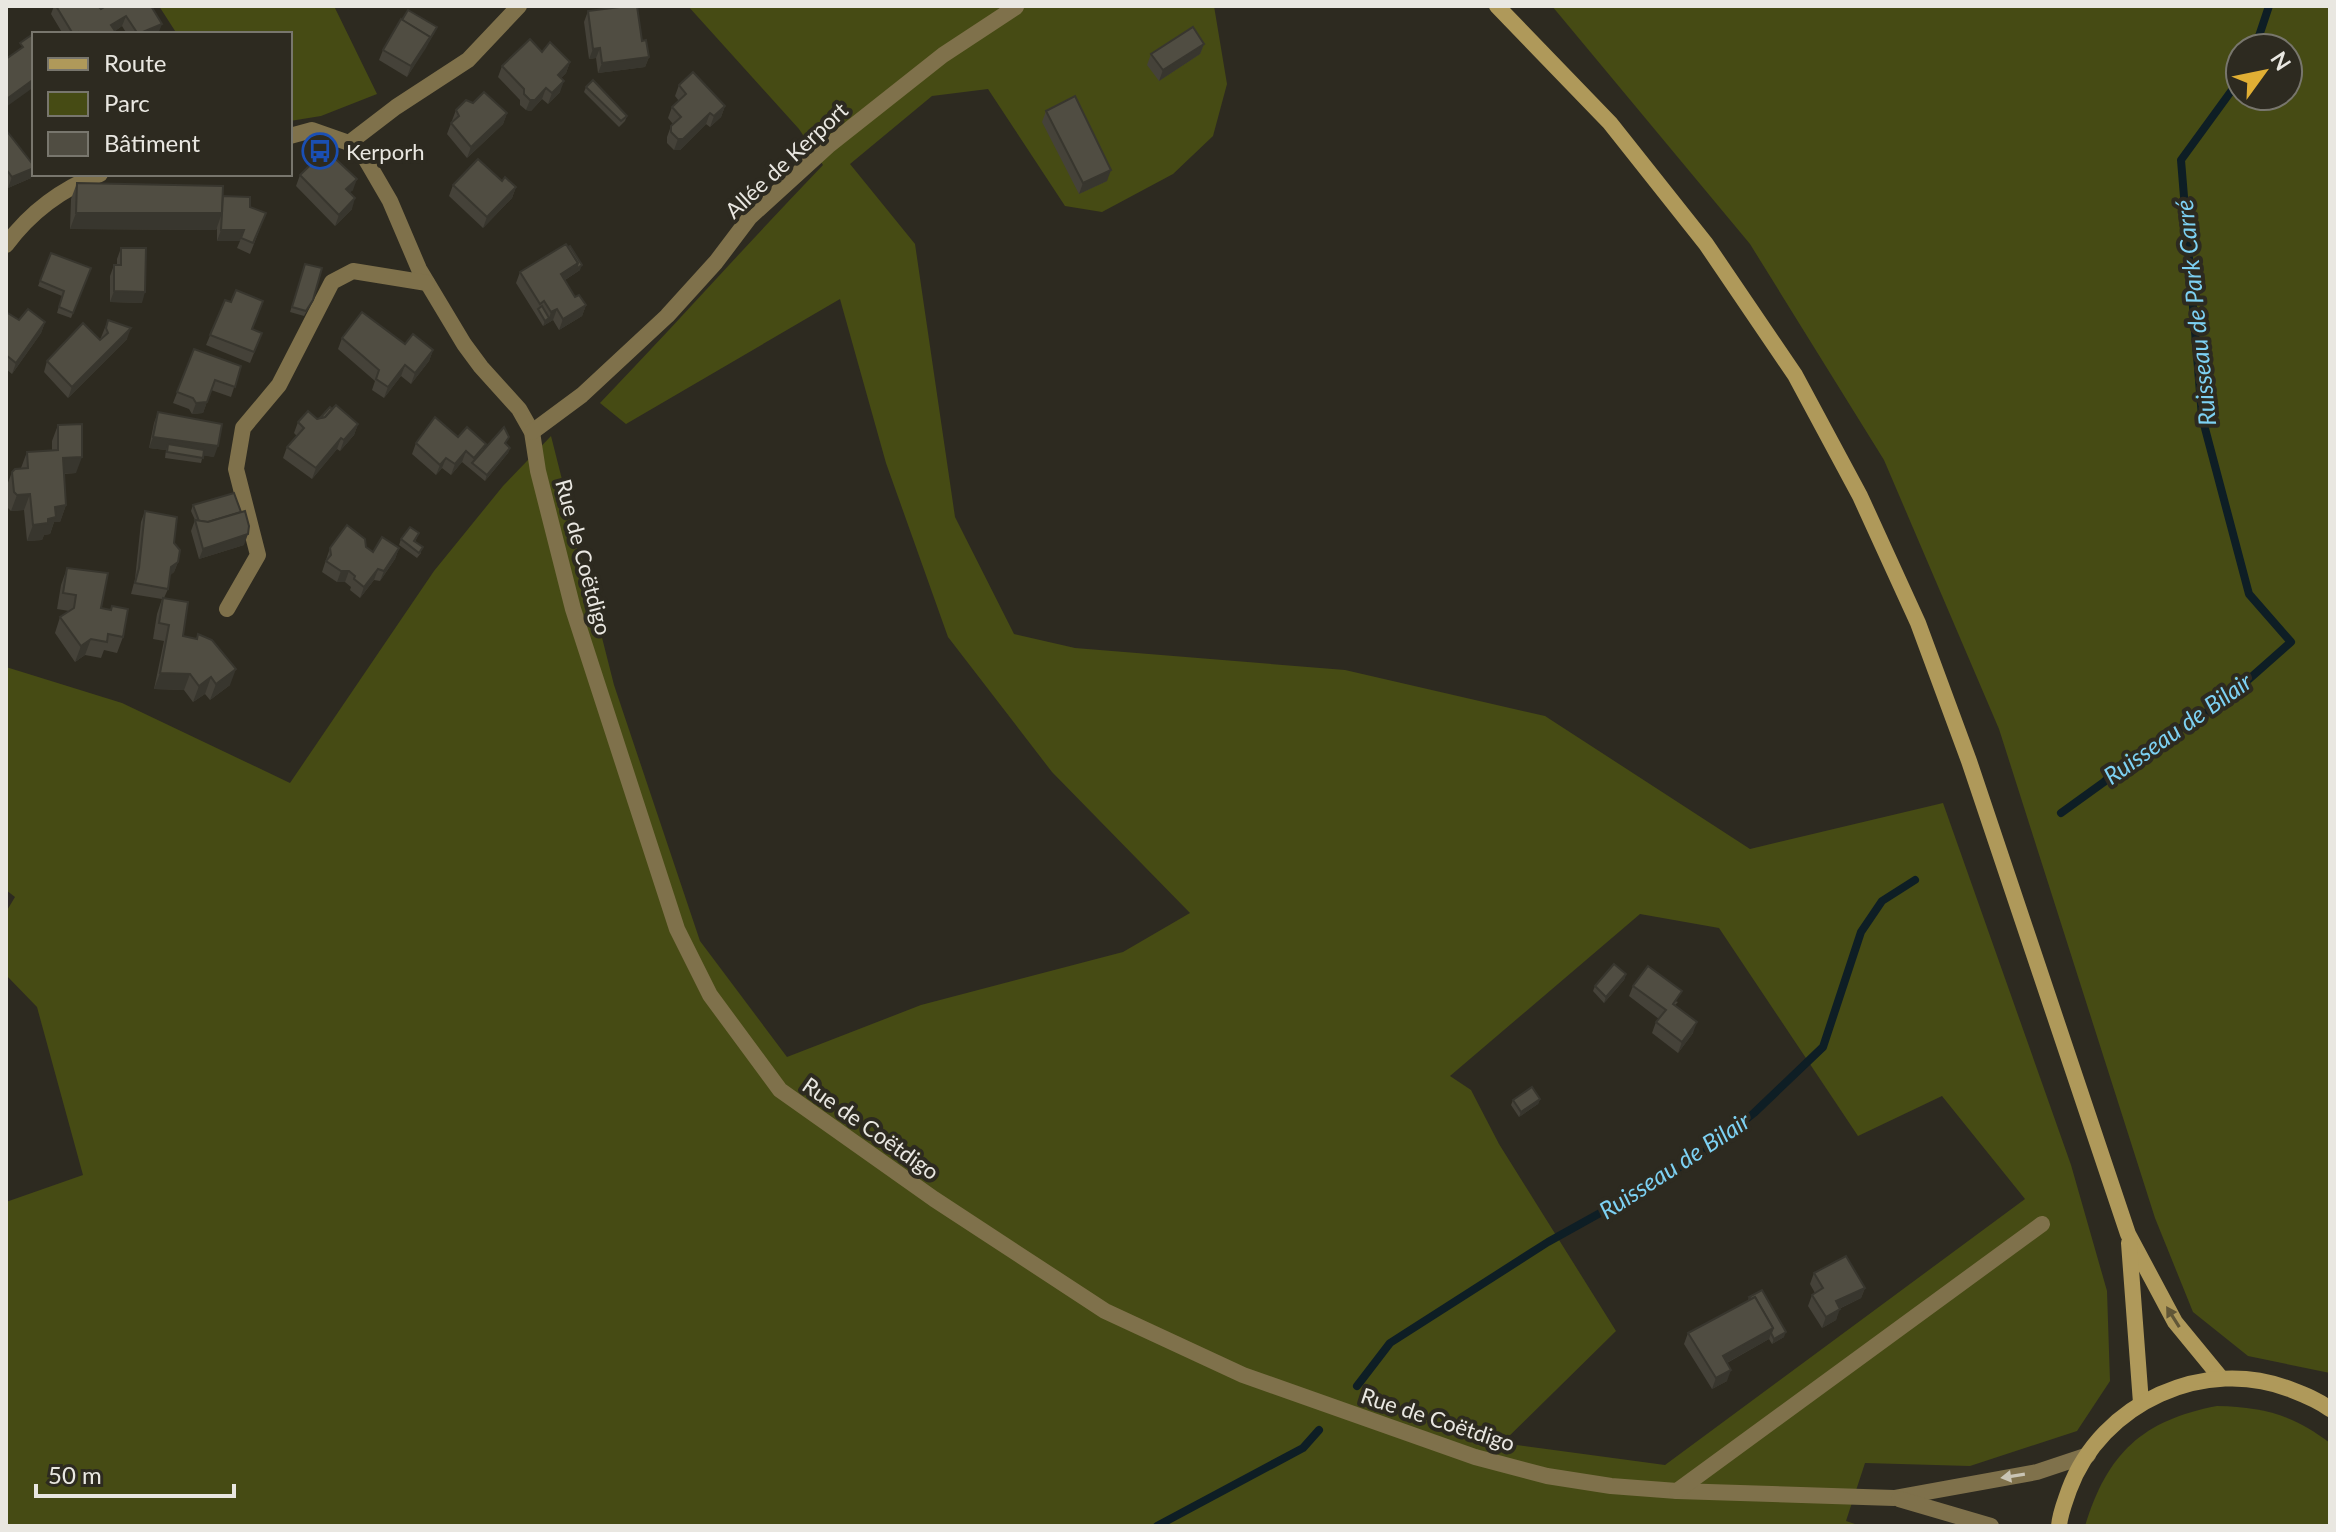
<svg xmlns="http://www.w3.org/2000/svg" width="2336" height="1532" font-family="Lato,sans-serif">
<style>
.green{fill:#464b14;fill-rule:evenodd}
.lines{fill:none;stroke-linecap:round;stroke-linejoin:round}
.stream{stroke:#0e1e25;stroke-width:8}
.street{stroke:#7f714b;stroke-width:16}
.secondary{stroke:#af995a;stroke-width:16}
.wall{fill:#454239}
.shaded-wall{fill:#38362e}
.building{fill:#504d42;stroke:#38362e;stroke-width:2}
.oneway{fill:#615637}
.oneway2{fill:#c9c4b4}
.labels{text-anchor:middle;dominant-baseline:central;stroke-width:8;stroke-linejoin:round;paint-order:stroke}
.poi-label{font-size:22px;fill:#e9e7e1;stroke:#2d2a20;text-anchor:start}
.street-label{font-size:22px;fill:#e9e7e1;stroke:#2d2a20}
.water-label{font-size:24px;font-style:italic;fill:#7dd1f3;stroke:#2d2a20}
</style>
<rect width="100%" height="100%" fill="#2d2a20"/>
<g class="green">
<path d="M 159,6 L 334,6 L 377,94 L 321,116 L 290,121 L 290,34 L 177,34 Z"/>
<path d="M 688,6 L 1214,6 L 1227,84 L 1213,136 L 1173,174 L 1102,212 L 1065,206 L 988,89 L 932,96 L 850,164 L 915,244 L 955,517 L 1014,634 L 1075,648 L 1345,670 L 1545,716 L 1750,849 L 1943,803 L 2071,1165 L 2107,1291 L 2110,1381 L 2077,1431 L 1970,1466 L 1865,1463 L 1846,1521 L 1861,1526 L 6,1526 L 6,1202 L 83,1175 L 37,1007 L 6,975 L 6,912 L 15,897 L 6,890 L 6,667 L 122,703 L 290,783 L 434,571 L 503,486 L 551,436 L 614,685 L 700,941 L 787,1057 L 921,1005 L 1123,952 L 1190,913 L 1052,772 L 948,637 L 886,463 L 840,299 L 626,424 L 600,403 C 675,325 747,244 823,165 L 799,129 ZM 1640,914 L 1719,928 L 1858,1136 L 1942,1096 L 2025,1199 L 1665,1465 L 1502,1443 L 1616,1331 L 1499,1144 L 1471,1090 L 1450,1076 Z"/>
<path d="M 1552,6 L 2330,6 L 2330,1373 L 2248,1356 L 2193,1312 L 2155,1218 L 1999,729 L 1884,460 L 1750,244 ZM 2240,48 L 2288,48 L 2288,96 L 2240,96 Z"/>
<path d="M 2217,1406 C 2264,1407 2293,1415 2330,1443 L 2330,1526 L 2085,1526 C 2107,1453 2143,1420 2217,1406 Z"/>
</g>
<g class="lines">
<g class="stream">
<path d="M 2255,48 L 2269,6"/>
<path d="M 2061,813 L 2104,782 L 2126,761 L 2222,703 L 2291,642 L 2249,594 L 2202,417 L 2181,160 L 2240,79"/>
<path d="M 1357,1386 L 1390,1343 L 1548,1242 L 1663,1178 L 1713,1146 L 1754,1113 L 1823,1047 L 1861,932 L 1882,901 L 1915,880"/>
<path d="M 1157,1526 L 1303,1448 L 1319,1430"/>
</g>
<g class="street">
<path d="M 290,136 L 312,130 L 349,143 L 365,158 L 390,201 L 419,269 L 464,344 L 481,367 L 519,409 L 532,432 L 538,471 L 573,609 L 677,929 L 710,995 L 780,1090 L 934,1199 L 1105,1311 L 1243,1375 L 1475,1457 L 1547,1476 L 1611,1486 L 1677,1491 L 1894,1498 L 2037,1472 L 2088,1455"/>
<path d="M 349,143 L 396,107 L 468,60 L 519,6"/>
<path d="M 6,245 C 31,211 61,189 100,174"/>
<path d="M 532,432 L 582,395 L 667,316 L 716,262 L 750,217 L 828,146 L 943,55 L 1016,7"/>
<path d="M 227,609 L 258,555 L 236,469 L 243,428 L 279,385 L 332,282 L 353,271 L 427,283"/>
<path d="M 1677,1491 L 2042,1224"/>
<path d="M 1899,1499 L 1991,1526"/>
</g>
<g class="secondary">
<path d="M 1497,6 L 1610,123 L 1706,244 L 1795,375 L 1860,496 L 1918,623 L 1969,761 L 2128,1234 L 2175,1322 L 2221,1378"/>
<path d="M 2129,1243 L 2141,1403"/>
<path d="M 2059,1526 C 2060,1513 2065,1502 2069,1490 C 2101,1403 2205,1355 2292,1390 C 2305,1395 2318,1400 2330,1409"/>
</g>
</g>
<g class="wall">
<path d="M 54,6 L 98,6 L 101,9 L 151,6 L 158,34 L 127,34 L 122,26 L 115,31 L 117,34 L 63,34 L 51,14 Z"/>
<path d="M 614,6 L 637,6 L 642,41 L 649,57 L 645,67 L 598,73 L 596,58 L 589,59 L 584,22 L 588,11 L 614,8 Z"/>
<path d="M 435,32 L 407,77 L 379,60 L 383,50 Z"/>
<path d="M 1204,44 L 1200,54 L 1159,81 L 1147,65 L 1151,54 Z"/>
<path d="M 542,52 L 570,62 L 566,73 L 561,78 L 560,92 L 548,104 L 542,99 L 531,111 L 526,110 L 520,105 L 520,100 L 498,77 L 502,66 Z"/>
<path d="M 679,85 L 725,106 L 721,117 L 710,127 L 706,124 L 680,150 L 674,150 L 667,143 L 667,137 L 671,126 L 673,124 L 668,118 L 672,107 L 679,101 L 675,96 Z"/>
<path d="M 586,87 L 627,116 L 625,121 L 619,127 L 584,92 Z"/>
<path d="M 473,103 L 507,113 L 503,124 L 467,158 L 447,134 L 456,110 Z"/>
<path d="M 1046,111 L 1107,181 L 1079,194 L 1042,122 Z"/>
<path d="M 6,130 L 31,178 L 8,188 L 6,185 Z"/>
<path d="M 300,175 L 353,190 L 350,192 L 352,209 L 335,226 L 296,186 Z"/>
<path d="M 77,183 L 223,196 L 266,213 L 250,254 L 237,248 L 240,241 L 217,241 L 217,228 L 216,230 L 70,229 L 71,199 Z"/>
<path d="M 453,185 L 516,187 L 512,198 L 483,228 L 449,196 Z"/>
<path d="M 568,247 L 580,270 L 565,280 L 575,297 L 586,305 L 582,316 L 559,330 L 553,320 L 543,326 L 516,283 L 520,272 Z"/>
<path d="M 121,248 L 142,303 L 110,302 L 110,276 L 114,265 L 117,265 L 117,259 Z"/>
<path d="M 51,253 L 91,268 L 71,318 L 57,313 L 62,296 L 38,286 Z"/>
<path d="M 305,264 L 313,300 L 304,316 L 290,312 Z"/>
<path d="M 225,300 L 252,329 L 262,333 L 250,363 L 206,345 Z"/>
<path d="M 6,312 L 19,320 L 45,322 L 41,333 L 12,374 L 6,369 Z"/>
<path d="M 108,320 L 127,339 L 68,398 L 44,372 L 47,361 L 100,340 Z"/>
<path d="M 342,338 L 405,344 L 433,350 L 429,361 L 411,384 L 401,376 L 384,398 L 372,390 L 375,381 L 338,349 Z"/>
<path d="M 194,349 L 241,366 L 231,397 L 211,390 L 203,413 L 192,414 L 189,409 L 173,403 Z"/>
<path d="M 158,412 L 214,457 L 203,455 L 201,463 L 165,458 L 166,450 L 149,448 L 154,423 Z"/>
<path d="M 317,419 L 358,424 L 354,435 L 340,451 L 337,449 L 312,479 L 283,458 L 287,447 L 297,436 L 294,433 L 298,422 Z"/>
<path d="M 58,425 L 76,473 L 64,474 L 66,505 L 60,522 L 54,522 L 50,534 L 44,535 L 42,540 L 27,541 L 24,510 L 11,511 L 8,508 L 6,488 L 12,472 L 21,468 L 27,452 L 52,451 L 52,441 Z"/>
<path d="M 458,437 L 484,449 L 506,444 L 510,448 L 508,453 L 485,481 L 462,462 L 451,475 L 442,468 L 436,475 L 412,454 L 416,443 Z"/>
<path d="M 193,505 L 241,512 L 244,545 L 199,559 L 191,531 L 195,520 L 191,511 Z"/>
<path d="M 145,511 L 174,543 L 178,562 L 174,572 L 169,576 L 168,589 L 164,598 L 183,636 L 197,639 L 198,634 L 230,685 L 210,700 L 205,694 L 193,702 L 184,690 L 154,689 L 164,641 L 153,639 L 157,614 L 162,599 L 131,594 L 135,579 L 141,522 Z"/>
<path d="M 419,533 L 415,542 L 421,553 L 417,558 L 399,545 L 401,539 Z"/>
<path d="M 366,547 L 373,552 L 399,548 L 395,559 L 380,581 L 374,580 L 360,598 L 350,590 L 351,587 L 345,582 L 337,582 L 322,572 L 330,548 Z"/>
<path d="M 67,568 L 101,608 L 123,637 L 117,653 L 104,650 L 101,658 L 85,655 L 75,662 L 55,633 L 60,617 L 69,611 L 57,609 L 61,585 Z"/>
<path d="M 1626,974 L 1624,980 L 1604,1003 L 1593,991 L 1595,986 Z"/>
<path d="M 1633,986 L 1678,1002 L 1675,1005 L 1693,1033 L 1678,1053 L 1652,1033 L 1656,1022 L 1659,1019 L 1629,996 Z"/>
<path d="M 1540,1099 L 1538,1104 L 1519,1117 L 1511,1105 L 1513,1100 Z"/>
<path d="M 1814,1273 L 1865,1288 L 1861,1298 L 1839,1309 L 1836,1320 L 1822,1328 L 1808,1306 L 1812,1295 L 1815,1293 L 1810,1284 Z"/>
<path d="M 1749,1297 L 1784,1337 L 1772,1344 L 1769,1339 L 1727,1363 L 1727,1381 L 1712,1389 L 1684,1344 L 1688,1333 L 1748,1301 Z"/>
</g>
<g class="shaded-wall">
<path d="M 126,16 L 122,26 L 111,34 L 111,25 Z"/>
<path d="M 162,24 L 158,34 L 139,34 Z"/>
<path d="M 437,27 L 426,48 L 407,77 L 411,66 Z"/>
<path d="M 1204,44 L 1200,54 L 1159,81 L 1163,70 Z"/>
<path d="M 600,48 L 596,58 L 589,59 L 593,49 Z"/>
<path d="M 649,57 L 645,67 L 598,73 L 602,63 Z"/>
<path d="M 570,62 L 566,73 L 554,86 L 558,75 Z"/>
<path d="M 34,79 L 34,87 L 6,107 L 8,98 Z"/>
<path d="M 564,81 L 560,92 L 548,104 L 552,93 Z"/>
<path d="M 546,88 L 542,99 L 531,111 L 526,110 L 530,100 Z"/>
<path d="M 725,106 L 721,117 L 710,127 L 714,116 Z"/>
<path d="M 507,113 L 503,124 L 467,158 L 471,147 Z"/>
<path d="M 710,113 L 706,124 L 680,150 L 674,150 L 678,139 Z"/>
<path d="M 34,168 L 31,178 L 8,188 L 12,177 Z"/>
<path d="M 1111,170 L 1107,181 L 1079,194 L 1083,183 Z"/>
<path d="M 357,179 L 353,190 L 342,199 L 346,189 Z"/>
<path d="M 516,187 L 512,198 L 483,228 L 487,217 Z"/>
<path d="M 355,198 L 352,209 L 335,226 L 339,215 Z"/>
<path d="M 76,213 L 222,213 L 216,230 L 70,229 Z"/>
<path d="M 221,230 L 244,230 L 240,241 L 217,241 Z"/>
<path d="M 578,263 L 582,265 L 580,270 L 557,285 L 561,274 Z"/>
<path d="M 114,291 L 145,292 L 142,303 L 110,302 Z"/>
<path d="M 586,305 L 582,316 L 559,330 L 563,319 Z"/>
<path d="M 557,309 L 553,320 L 543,326 L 545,321 L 549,318 L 551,312 Z"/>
<path d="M 45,322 L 41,333 L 12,374 L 16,363 Z"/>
<path d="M 131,328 L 127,339 L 68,398 L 72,387 Z"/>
<path d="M 433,350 L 429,361 L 411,384 L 415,373 Z"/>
<path d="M 405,365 L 401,376 L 384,398 L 388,387 Z"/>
<path d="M 207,402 L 203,413 L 192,414 L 196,403 Z"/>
<path d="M 358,424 L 354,435 L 340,451 L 344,440 Z"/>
<path d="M 153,437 L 218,446 L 214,457 L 167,451 L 168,444 L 166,450 L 149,448 Z"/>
<path d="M 341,438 L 337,449 L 312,479 L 316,468 Z"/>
<path d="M 510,448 L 508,453 L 485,481 L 487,475 Z"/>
<path d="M 466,451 L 462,462 L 451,475 L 455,464 Z"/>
<path d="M 82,457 L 76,473 L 57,474 L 63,458 Z"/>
<path d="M 446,458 L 442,468 L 436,475 L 440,465 Z"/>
<path d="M 30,494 L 24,510 L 11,511 L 17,495 Z"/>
<path d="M 66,505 L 60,522 L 54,522 L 50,534 L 44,535 L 42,540 L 27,541 L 33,525 L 55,507 Z"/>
<path d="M 248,534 L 244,545 L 199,559 L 203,549 Z"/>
<path d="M 399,548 L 395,559 L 380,581 L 384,571 Z"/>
<path d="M 178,562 L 174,572 L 167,578 L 171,567 Z"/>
<path d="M 378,569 L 374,580 L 360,598 L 364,587 Z"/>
<path d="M 341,571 L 349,571 L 345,582 L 337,582 Z"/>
<path d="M 91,639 L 85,655 L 75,662 L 81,646 Z"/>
<path d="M 236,669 L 230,685 L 210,700 L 216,684 Z"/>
<path d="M 160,673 L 190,674 L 184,690 L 154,689 Z"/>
<path d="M 211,677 L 205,694 L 193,702 L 199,686 Z"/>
<path d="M 1626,974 L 1624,980 L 1604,1003 L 1606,997 Z"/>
<path d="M 1697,1022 L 1693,1033 L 1678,1053 L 1682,1042 Z"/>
<path d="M 1540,1099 L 1538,1104 L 1519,1117 L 1521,1112 Z"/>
<path d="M 1865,1288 L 1861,1298 L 1832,1312 L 1836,1301 Z"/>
<path d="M 1840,1309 L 1836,1320 L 1822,1328 L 1826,1317 Z"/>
<path d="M 1773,1328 L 1769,1339 L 1719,1367 L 1723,1356 Z"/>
<path d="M 1786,1332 L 1784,1337 L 1772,1344 L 1774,1339 Z"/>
<path d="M 1731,1370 L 1727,1381 L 1712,1389 L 1716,1378 Z"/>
</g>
<g class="building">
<path d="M 56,6 L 98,6 L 101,9 L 106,6 L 151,6 L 162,24 L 138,34 L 126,16 L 111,25 L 117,34 L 80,34 L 78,32 L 73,34 Z"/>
<path d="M 619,6 L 637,6 L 642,41 L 646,40 L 649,57 L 602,63 L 600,48 L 593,49 L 588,11 L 619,7 Z"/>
<path d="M 408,10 L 437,27 L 428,42 L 430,37 L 402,20 Z"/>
<path d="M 401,19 L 430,37 L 411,66 L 383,50 Z"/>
<path d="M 1193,27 L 1204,44 L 1163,70 L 1151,54 Z"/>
<path d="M 33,34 L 34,35 L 34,79 L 8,98 L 6,96 L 6,59 L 23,47 L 20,43 Z"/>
<path d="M 530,39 L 542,52 L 550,42 L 570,62 L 558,75 L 564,81 L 552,93 L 546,88 L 535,100 L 530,100 L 524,94 L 524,89 L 502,66 Z"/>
<path d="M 693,72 L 725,106 L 714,116 L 710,113 L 683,139 L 678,139 L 671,132 L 671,126 L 681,117 L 672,107 L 686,94 L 679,85 Z"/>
<path d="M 593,80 L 627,116 L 621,121 L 586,87 Z"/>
<path d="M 484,92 L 507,113 L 471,147 L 451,123 L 459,116 L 456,110 L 466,100 L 473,103 Z"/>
<path d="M 1075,96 L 1111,170 L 1083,183 L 1046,111 Z"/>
<path d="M 6,130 L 34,166 L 34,168 L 12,177 L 6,169 Z"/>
<path d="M 326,150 L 357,179 L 346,189 L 355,198 L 339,215 L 300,175 Z"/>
<path d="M 478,159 L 502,181 L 505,177 L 516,187 L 487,217 L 453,185 Z"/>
<path d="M 77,183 L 223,186 L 222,213 L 76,213 Z"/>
<path d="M 223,196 L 250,197 L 250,207 L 266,213 L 253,243 L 241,238 L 244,230 L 221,230 Z"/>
<path d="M 566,244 L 578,263 L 561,274 L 575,297 L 579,295 L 586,305 L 563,319 L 557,309 L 551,312 L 544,301 L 540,304 L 520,272 Z"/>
<path d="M 570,246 L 582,265 L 576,269 L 578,263 L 568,247 Z"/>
<path d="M 121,248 L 146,248 L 145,292 L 114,291 L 114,265 L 121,265 Z"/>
<path d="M 51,253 L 91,268 L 73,313 L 59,307 L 64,291 L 40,281 Z"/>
<path d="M 305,264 L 322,268 L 313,300 L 306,311 L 292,307 Z"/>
<path d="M 236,290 L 263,301 L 252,329 L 262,333 L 254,352 L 210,335 L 225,300 L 231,302 Z"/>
<path d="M 542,306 L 549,318 L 545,321 L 538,309 Z"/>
<path d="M 28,309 L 45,322 L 16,363 L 6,355 L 6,312 L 19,320 Z"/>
<path d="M 362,312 L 405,344 L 413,334 L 433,350 L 415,373 L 405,365 L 388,387 L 376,379 L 379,370 L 342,338 Z"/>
<path d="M 108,320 L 131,328 L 72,387 L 47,361 L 83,323 L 100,340 L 108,333 L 106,328 Z"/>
<path d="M 194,349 L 241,366 L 235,387 L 215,380 L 207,402 L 196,403 L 193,398 L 177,392 Z"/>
<path d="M 336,405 L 358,424 L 344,440 L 341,438 L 316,468 L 287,447 L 304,428 L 298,422 L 308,411 L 317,419 L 325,417 Z"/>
<path d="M 330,407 L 332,409 L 325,417 L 320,418 Z"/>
<path d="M 158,412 L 222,424 L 218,446 L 153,437 Z"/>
<path d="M 435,417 L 458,437 L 467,427 L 486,444 L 474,458 L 466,451 L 455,464 L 446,458 L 440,465 L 416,443 Z"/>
<path d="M 82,424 L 82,457 L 63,458 L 66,505 L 55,507 L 56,517 L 48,519 L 48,523 L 33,525 L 30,494 L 17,495 L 14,492 L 12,472 L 15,469 L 28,468 L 27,452 L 58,450 L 58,425 Z"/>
<path d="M 504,427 L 509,437 L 505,443 L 510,448 L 487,475 L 472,463 Z"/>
<path d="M 168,444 L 204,450 L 203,458 L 167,452 Z"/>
<path d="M 234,493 L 241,512 L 208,522 L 199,521 L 193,505 Z"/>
<path d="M 145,511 L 177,517 L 174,543 L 180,550 L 178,562 L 171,567 L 168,589 L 135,583 L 139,568 Z"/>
<path d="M 245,511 L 249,526 L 248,534 L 203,549 L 195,520 L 208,522 Z"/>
<path d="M 347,525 L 365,539 L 366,547 L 373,552 L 382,537 L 399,548 L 384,571 L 378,569 L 364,587 L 354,579 L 355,576 L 349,571 L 341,571 L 326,561 L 331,555 L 330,548 Z"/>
<path d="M 410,527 L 419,533 L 414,541 L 423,547 L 419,553 L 401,539 Z"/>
<path d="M 67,568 L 108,573 L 101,608 L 111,610 L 112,606 L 128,609 L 123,637 L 108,634 L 107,642 L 91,639 L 81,646 L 60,617 L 74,608 L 76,595 L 63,593 Z"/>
<path d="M 163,598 L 188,602 L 183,636 L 197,639 L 198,634 L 212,640 L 236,669 L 216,684 L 211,677 L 199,686 L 190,674 L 160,673 L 169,625 L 159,623 Z"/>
<path d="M 1614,964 L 1626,974 L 1606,997 L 1595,986 Z"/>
<path d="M 1648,966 L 1682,991 L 1673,1004 L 1697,1022 L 1682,1042 L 1656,1022 L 1666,1010 L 1633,986 Z"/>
<path d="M 1532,1087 L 1540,1099 L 1521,1112 L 1513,1100 Z"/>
<path d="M 1846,1256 L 1865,1288 L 1836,1301 L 1840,1309 L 1826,1317 L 1812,1295 L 1823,1288 L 1814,1273 Z"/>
<path d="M 1762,1290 L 1786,1332 L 1774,1339 L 1771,1333 L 1773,1328 L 1755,1297 L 1751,1299 L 1749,1297 Z"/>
<path d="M 1755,1297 L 1773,1328 L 1723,1356 L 1731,1370 L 1716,1378 L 1688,1333 Z"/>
</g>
<defs><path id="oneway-solid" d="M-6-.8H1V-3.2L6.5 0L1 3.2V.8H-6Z" transform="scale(2)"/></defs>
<use class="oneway" href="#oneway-solid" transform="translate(2173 1317) rotate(-122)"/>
<use class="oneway2" href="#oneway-solid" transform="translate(2013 1476) rotate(171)"/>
<defs>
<symbol id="bus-ring" viewBox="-11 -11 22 22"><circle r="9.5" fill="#2d2a20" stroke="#1a4fb4" stroke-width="1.5"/><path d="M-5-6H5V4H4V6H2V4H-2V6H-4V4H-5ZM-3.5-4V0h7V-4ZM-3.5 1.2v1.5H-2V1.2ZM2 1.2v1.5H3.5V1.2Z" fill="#1a4fb4"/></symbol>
</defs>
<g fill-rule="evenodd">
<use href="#bus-ring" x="300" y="131" width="40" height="40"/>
</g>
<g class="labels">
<g class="poi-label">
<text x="346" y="151">Kerporh</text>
</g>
<g class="street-label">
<text transform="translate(786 160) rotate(-43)">Allée de Kerport</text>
<text transform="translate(584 557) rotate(75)">Rue de Coëtdigo</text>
<text transform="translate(871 1128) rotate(35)">Rue de Coëtdigo</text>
<text transform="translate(1438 1419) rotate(18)">Rue de Coëtdigo</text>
</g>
<g class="water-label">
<text transform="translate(2195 313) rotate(-96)">Ruisseau de Park Carré</text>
<text transform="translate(2177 728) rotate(-35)">Ruisseau de Bilair</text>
<text transform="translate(1674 1165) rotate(-33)">Ruisseau de Bilair</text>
</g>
</g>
<rect width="2336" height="1532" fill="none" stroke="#e9e7e1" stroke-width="16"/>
<rect x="32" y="32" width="260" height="144" fill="#2d2a20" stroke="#78766d" stroke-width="2"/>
<rect x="48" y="58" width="40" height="12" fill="#af995a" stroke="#78766d" stroke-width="2"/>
<text x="104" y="72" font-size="24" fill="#e9e7e1">Route</text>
<rect x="48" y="92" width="40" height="24" fill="#464b14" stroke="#78766d" stroke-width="2"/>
<text x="104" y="112" font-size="24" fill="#e9e7e1">Parc</text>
<rect x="48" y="132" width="40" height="24" fill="#504d42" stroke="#78766d" stroke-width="2"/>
<text x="104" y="152" font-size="24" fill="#e9e7e1">Bâtiment</text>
<g transform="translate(2264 72) rotate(57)"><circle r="38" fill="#2d2a20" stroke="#78766d" stroke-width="2"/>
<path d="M0-6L14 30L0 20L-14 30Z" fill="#e1af34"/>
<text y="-12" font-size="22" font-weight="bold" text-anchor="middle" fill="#e9e7e1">N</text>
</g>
<path d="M36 1484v12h198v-12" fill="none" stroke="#e9e7e1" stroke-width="4"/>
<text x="48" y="1484" font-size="24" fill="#e9e7e1" stroke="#2d2a20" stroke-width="6" paint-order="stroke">50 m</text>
</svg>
